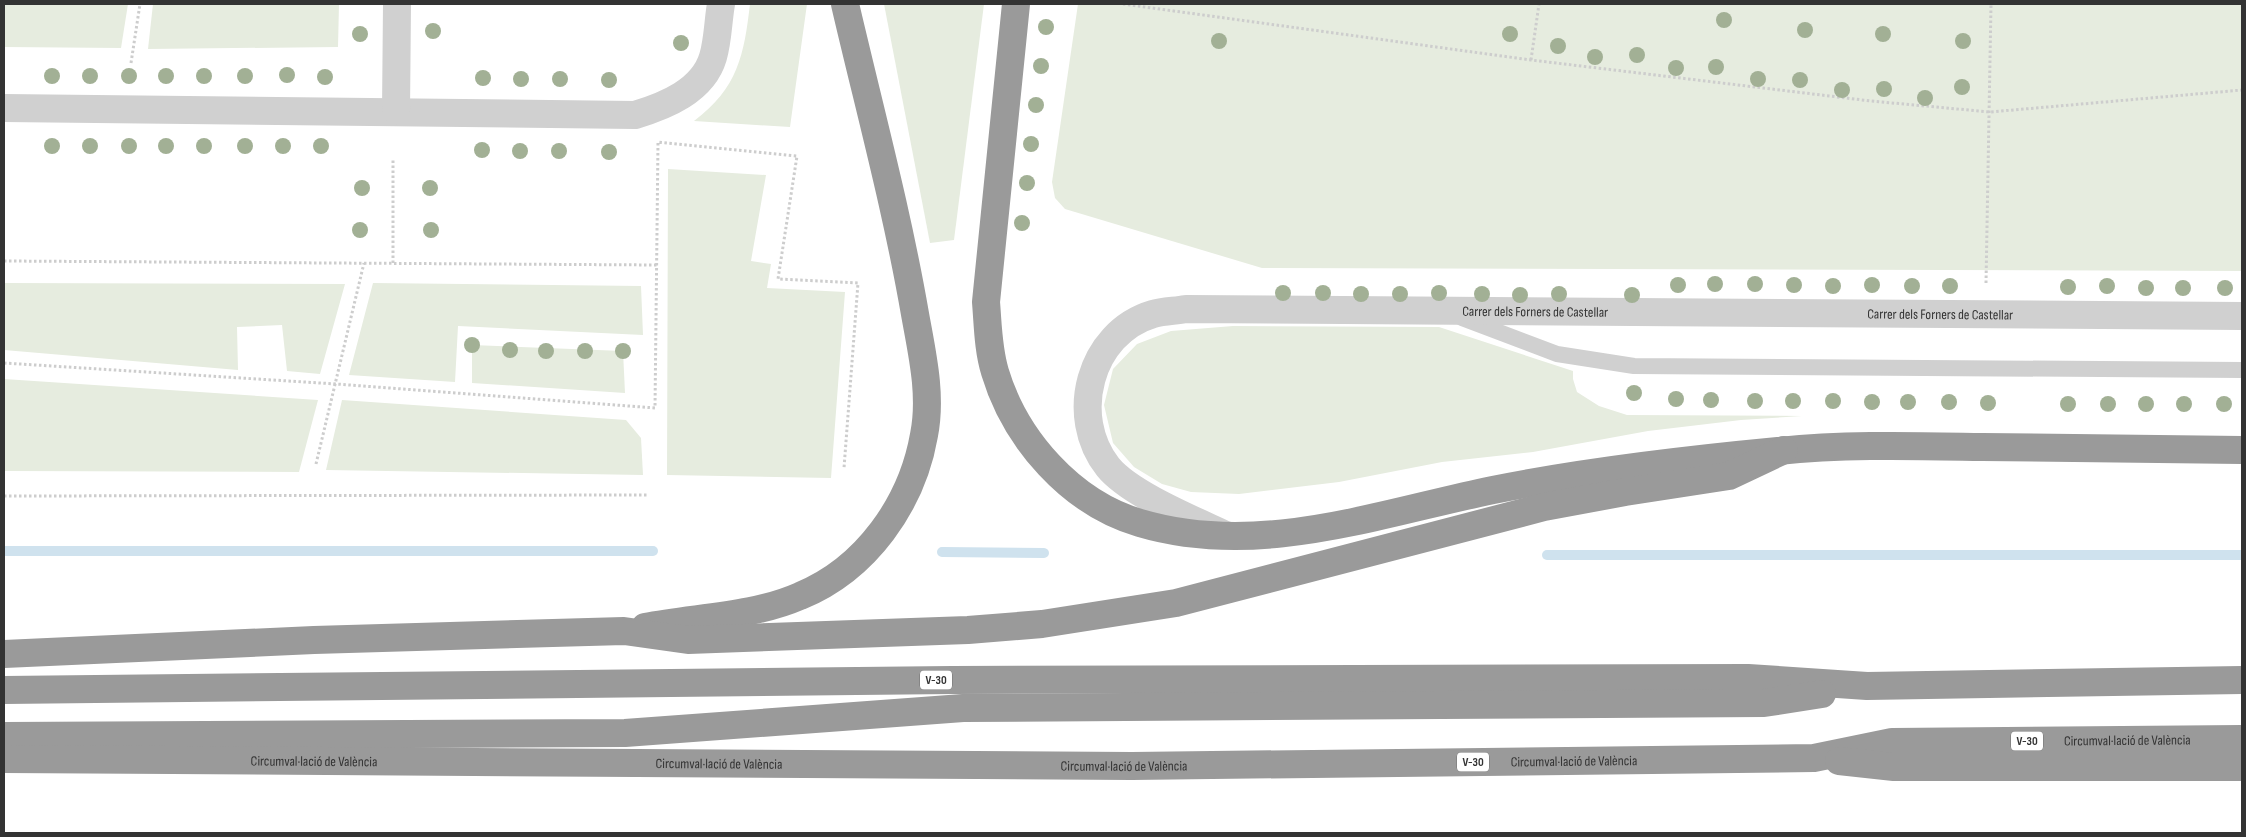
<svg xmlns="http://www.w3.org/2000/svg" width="2246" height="837" font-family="'Sofia Sans Condensed',sans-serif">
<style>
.green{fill:#e6ecdf}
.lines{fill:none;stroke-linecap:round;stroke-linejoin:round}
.stream{stroke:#cfe2ee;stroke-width:10}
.path{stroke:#cdcdcd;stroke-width:3;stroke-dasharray:2.5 2.5;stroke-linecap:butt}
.lane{stroke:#d0d0d0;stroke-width:16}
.street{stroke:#d0d0d0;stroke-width:28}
.highway{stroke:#9a9a9a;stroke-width:28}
.tree{fill:#a2b095}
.labels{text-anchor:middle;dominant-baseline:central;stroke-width:5;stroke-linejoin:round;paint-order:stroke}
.shield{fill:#fff;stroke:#707070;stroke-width:1}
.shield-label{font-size:12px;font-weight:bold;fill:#333}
.street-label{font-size:14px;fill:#333;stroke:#fff}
</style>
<rect width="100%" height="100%" fill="#fff"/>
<g class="green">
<path d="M 4,4 L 128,4 L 121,48 L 4,47 Z"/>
<path d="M 153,4 L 339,4 L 338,47 L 148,49 Z"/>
<path d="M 750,4 L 807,4 L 790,127 L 694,121 C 738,88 744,55 750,4 Z"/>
<path d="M 884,4 L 984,4 L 954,240 L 930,243 Z"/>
<path d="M 1078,4 L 2242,4 L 2242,271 L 1262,268 L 1065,209 L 1055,198 L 1052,182 Z"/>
<path d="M 668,169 L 766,175 L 751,261 L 771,264 L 767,288 L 845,292 L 831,478 L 667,475 Z"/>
<path d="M 4,283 L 345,284 L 320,374 L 287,371 L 282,325 L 237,327 L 238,370 L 4,350 Z"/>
<path d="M 373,283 L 641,286 L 643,335 L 458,326 L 455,382 L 349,375 Z"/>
<path d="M 1233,326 L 1439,327 L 1573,371 L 1573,379 L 1577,392 L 1599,406 L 1627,415 L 1802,416 L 1741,420 L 1648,431 L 1533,452 L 1442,462 L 1339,482 L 1239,494 L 1191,492 L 1162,484 L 1134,467 L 1113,443 L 1104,405 L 1113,369 L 1137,344 L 1171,331 Z"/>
<path d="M 472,345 L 623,351 L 625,393 L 472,383 Z"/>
<path d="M 4,379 L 318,400 L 299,472 L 4,471 Z"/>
<path d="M 342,400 L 626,420 L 641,438 L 643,475 L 326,470 Z"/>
</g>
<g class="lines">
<g class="stream">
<path d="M 4,551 L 653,551"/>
<path d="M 942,552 L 1044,553"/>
<path d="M 1547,555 L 2242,555"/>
</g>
<g class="path">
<path d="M 1123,4 L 1531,60 L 1871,101 L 1990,112 L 2242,90"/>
<path d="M 1531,60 L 1539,4"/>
<path d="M 131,63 L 140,4"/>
<path d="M 4,261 L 657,265"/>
<path d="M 393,263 L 393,158"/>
<path d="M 1986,283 L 1991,4"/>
<path d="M 4,363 L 336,384 L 655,408 L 658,142 L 797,156 L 778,279 L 858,283 L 844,468"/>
<path d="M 316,464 L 364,263"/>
<path d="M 4,496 L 647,495"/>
</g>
<path class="lane" d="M 1462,318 L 1557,354 L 1634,366 L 2242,370"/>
<g class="street">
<path d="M 4,108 L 635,115 C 665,106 703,91 713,57 C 718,40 718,21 721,4"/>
<path d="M 396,111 L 397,4"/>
<path id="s1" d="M 1226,535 C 1194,520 1130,494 1108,467 C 1068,417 1089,333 1153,314 C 1163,311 1175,311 1186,309 L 2242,316"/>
</g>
<g class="highway">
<path d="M 1016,4 L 986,302 C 988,326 988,349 995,372 C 1015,439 1071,503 1140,523 C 1258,558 1377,514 1493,490 C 1587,471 1683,460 1778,451 C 1846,444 1915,446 1982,447 C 2069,448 2156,449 2242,450"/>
<path d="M 645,627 C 696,617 752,617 800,596 C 866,569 912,504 924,435 C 932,395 922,353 915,314 C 897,210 869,107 845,4"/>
<path d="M 4,654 L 314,640 L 624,631 L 688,640 L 968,630 L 1042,624 L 1176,603 L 1544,507 L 1625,492 L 1729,476 L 1784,450"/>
<path d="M 4,690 L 952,680 L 1748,678 L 1867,686 L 2242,680"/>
<path d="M 4,736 L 625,733 L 963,708 L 1764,703 L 1822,694"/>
<path id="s2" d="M 4,759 L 1132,766 L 1814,758 L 1892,742 L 2242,739"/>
<path d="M 1839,761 L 1894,767 L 2242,767"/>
</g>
</g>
<g class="tree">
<circle cx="1724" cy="20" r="8"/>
<circle cx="1046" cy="27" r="8"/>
<circle cx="1805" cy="30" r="8"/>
<circle cx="433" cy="31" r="8"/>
<circle cx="360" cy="34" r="8"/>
<circle cx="1510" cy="34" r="8"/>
<circle cx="1883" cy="34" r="8"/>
<circle cx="1219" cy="41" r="8"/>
<circle cx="1963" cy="41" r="8"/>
<circle cx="681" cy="43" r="8"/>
<circle cx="1558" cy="46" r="8"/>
<circle cx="1637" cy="55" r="8"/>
<circle cx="1595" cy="57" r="8"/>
<circle cx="1041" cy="66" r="8"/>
<circle cx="1716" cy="67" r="8"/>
<circle cx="1676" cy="68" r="8"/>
<circle cx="287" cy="75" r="8"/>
<circle cx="52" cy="76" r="8"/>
<circle cx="90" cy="76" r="8"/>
<circle cx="129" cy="76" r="8"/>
<circle cx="166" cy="76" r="8"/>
<circle cx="204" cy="76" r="8"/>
<circle cx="245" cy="76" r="8"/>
<circle cx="325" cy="77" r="8"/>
<circle cx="483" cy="78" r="8"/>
<circle cx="521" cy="79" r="8"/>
<circle cx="560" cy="79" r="8"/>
<circle cx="1758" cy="79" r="8"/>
<circle cx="609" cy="80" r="8"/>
<circle cx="1800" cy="80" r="8"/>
<circle cx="1962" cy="87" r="8"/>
<circle cx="1884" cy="89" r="8"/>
<circle cx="1842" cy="90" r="8"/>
<circle cx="1925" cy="98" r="8"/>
<circle cx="1036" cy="105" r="8"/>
<circle cx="1031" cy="144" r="8"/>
<circle cx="52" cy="146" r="8"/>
<circle cx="90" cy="146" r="8"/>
<circle cx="129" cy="146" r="8"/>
<circle cx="166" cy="146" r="8"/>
<circle cx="204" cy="146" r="8"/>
<circle cx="245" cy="146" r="8"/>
<circle cx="283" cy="146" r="8"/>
<circle cx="321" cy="146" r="8"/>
<circle cx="482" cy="150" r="8"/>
<circle cx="520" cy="151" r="8"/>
<circle cx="559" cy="151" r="8"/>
<circle cx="609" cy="152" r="8"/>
<circle cx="1027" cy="183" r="8"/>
<circle cx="362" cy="188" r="8"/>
<circle cx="430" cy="188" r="8"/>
<circle cx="1022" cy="223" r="8"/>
<circle cx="360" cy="230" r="8"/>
<circle cx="431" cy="230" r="8"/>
<circle cx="1715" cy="284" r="8"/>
<circle cx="1755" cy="284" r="8"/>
<circle cx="1678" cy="285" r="8"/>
<circle cx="1794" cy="285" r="8"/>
<circle cx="1872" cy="285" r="8"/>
<circle cx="1833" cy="286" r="8"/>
<circle cx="1912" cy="286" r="8"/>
<circle cx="1950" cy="286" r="8"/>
<circle cx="2107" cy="286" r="8"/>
<circle cx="2068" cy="287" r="8"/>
<circle cx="2146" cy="288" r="8"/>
<circle cx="2183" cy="288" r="8"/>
<circle cx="2225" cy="288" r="8"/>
<circle cx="1283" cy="293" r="8"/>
<circle cx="1323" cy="293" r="8"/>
<circle cx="1439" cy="293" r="8"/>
<circle cx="1361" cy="294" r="8"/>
<circle cx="1400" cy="294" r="8"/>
<circle cx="1482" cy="294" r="8"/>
<circle cx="1559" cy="294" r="8"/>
<circle cx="1520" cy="295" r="8"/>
<circle cx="1632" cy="295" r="8"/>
<circle cx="472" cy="345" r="8"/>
<circle cx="510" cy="350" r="8"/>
<circle cx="546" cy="351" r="8"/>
<circle cx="585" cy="351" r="8"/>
<circle cx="623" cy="351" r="8"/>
<circle cx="1634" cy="393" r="8"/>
<circle cx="1676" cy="399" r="8"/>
<circle cx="1711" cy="400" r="8"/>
<circle cx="1755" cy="401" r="8"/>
<circle cx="1793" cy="401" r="8"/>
<circle cx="1833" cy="401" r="8"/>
<circle cx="1872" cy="402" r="8"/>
<circle cx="1908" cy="402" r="8"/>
<circle cx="1949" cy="402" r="8"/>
<circle cx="1988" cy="403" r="8"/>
<circle cx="2068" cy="404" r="8"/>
<circle cx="2108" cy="404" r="8"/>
<circle cx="2146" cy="404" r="8"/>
<circle cx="2184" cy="404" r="8"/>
<circle cx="2224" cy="404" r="8"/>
</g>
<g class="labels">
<g class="shield">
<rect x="920" y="670.5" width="32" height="19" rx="4"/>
<rect x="2011" y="731.5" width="32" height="19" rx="4"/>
<rect x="1457" y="752.5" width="32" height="19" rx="4"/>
</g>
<g class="shield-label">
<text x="936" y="680">V-30</text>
<text x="2027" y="741">V-30</text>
<text x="1473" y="762">V-30</text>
</g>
<g class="street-label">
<text stroke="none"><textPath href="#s1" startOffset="706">Carrer dels Forners de Castellar</textPath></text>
<text stroke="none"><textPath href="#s1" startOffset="1111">Carrer dels Forners de Castellar</textPath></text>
<text stroke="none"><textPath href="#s2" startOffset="2125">Circumval·lació de València</textPath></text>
<text stroke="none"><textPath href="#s2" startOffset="1570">Circumval·lació de València</textPath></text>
<text stroke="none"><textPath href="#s2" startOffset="310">Circumval·lació de València</textPath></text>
<text stroke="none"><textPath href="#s2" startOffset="715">Circumval·lació de València</textPath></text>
<text stroke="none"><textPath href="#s2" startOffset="1120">Circumval·lació de València</textPath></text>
</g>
</g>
<rect width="2246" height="837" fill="none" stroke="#333333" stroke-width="10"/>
</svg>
